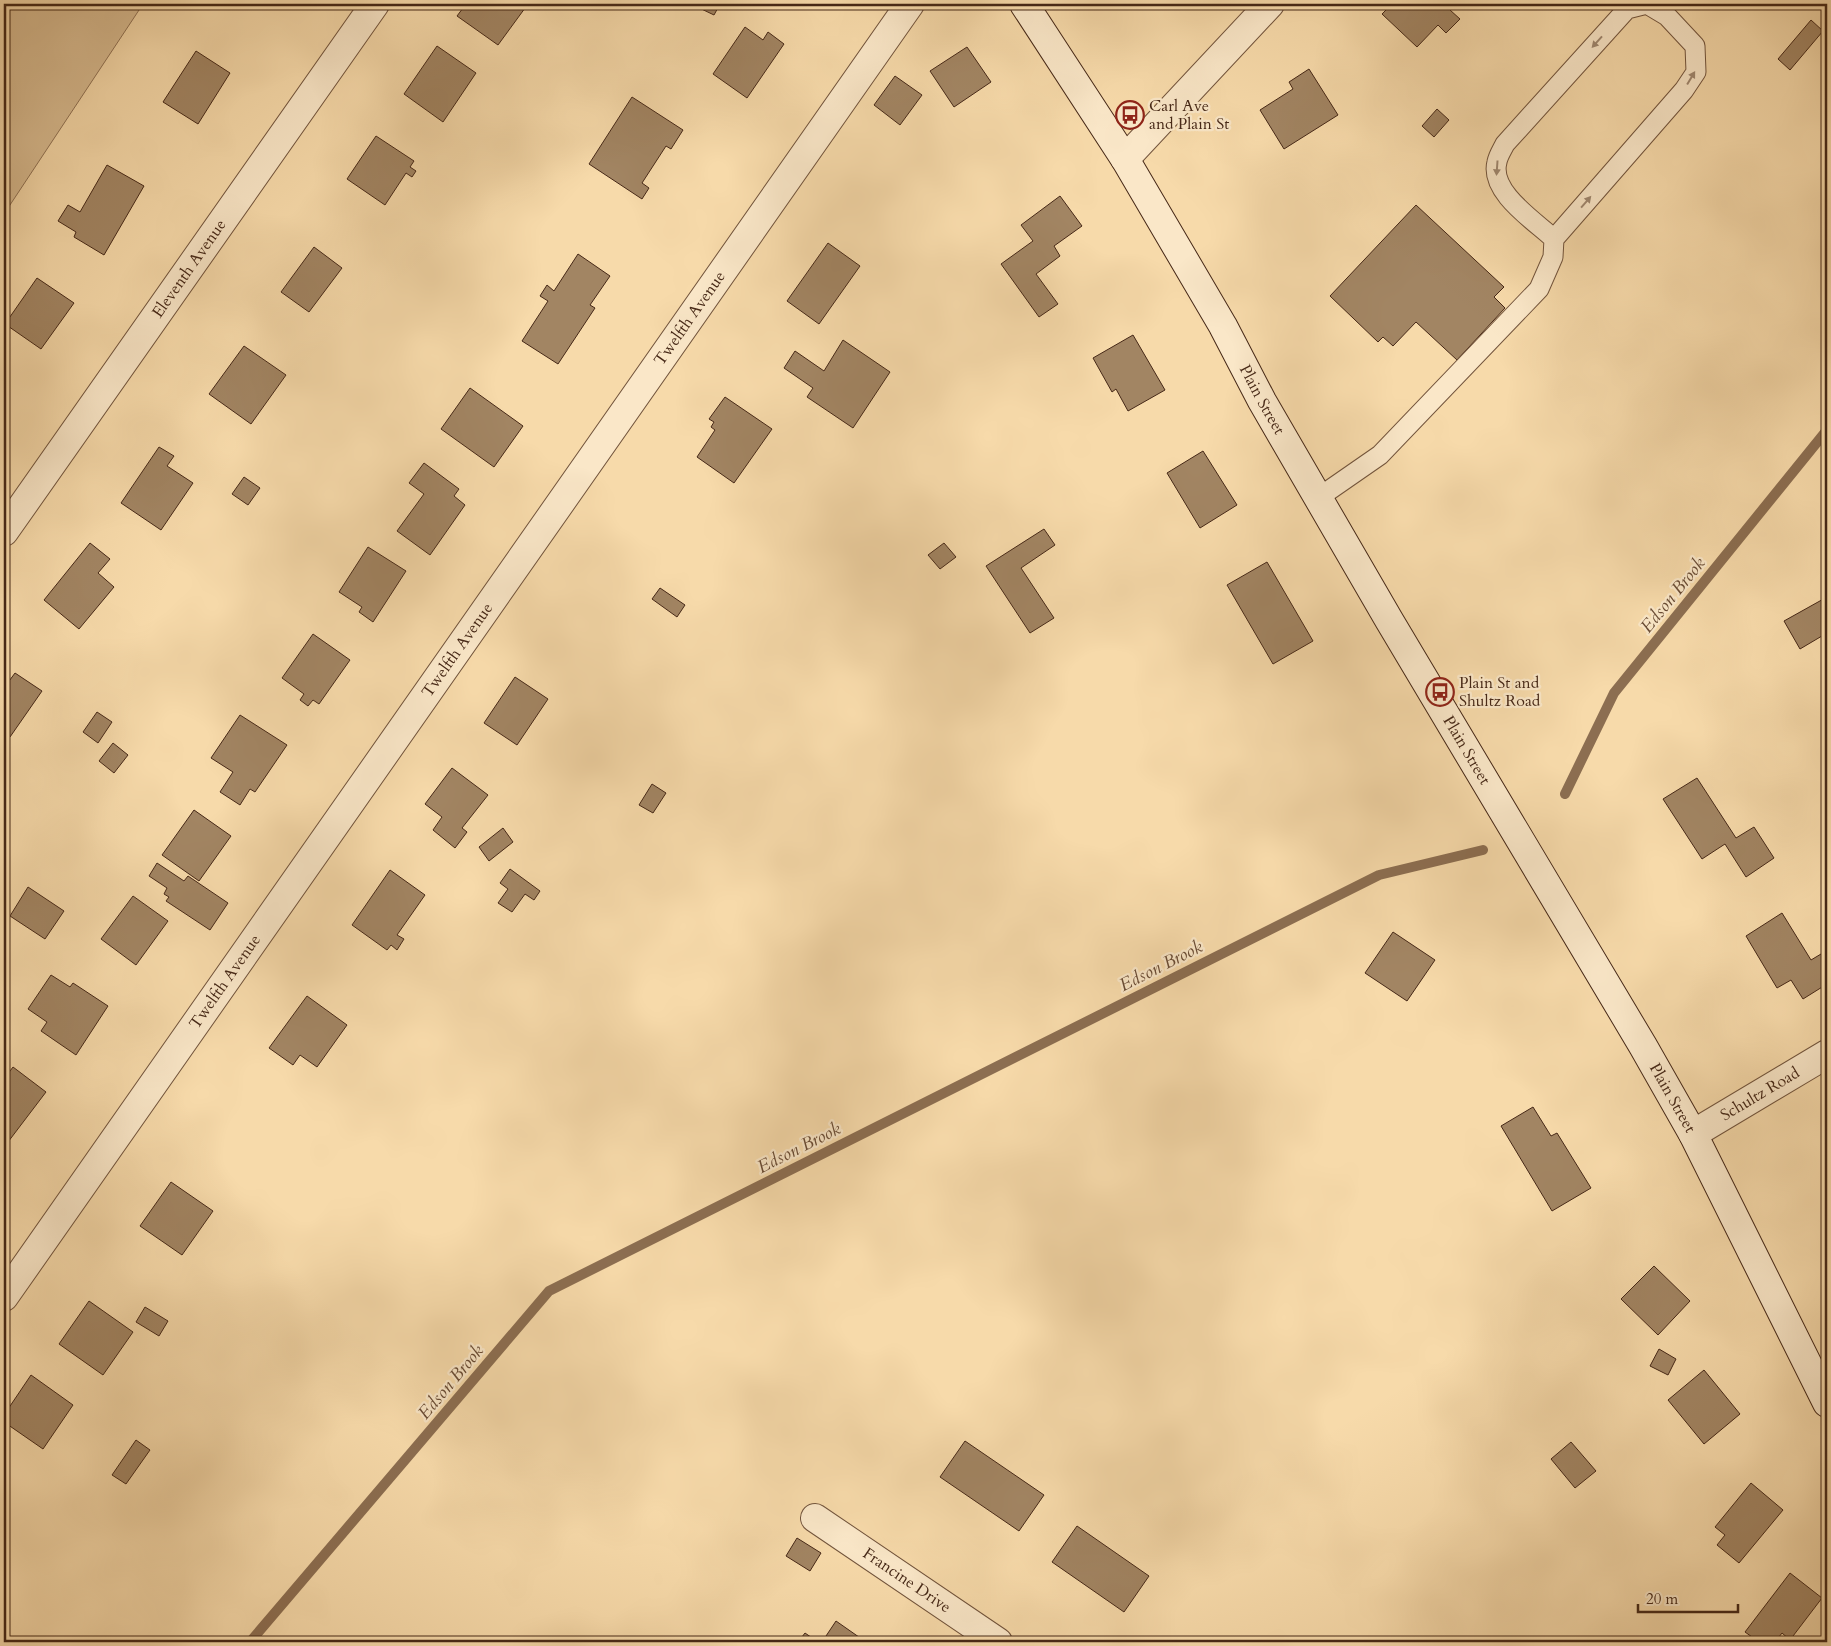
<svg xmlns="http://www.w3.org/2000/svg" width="1831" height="1646" font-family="Cardo,serif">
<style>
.green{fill:#d9bc91;stroke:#907254}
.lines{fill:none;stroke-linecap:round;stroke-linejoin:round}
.stream{stroke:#8c6e51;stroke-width:10}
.building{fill:#a28563;stroke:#462817}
.service-casing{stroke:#72543c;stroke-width:21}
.minor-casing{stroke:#72543c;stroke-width:30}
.tertiary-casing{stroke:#72543c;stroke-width:30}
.secondary-casing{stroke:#462817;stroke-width:30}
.service{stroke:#fae7c8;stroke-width:19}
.minor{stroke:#fae7c8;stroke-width:28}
.tertiary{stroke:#fae7c8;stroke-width:28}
.secondary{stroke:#fae7c8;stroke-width:28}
.oneway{fill:#a08870}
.labels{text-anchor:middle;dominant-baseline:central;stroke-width:4.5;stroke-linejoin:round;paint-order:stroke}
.poi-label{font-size:16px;fill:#462817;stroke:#fae7c8;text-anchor:start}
.street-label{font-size:16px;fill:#462817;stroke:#fae7c8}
.water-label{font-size:18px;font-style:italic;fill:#694b34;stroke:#fae7c8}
</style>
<rect width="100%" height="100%" fill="#f7daaa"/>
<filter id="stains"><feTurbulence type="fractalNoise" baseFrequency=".004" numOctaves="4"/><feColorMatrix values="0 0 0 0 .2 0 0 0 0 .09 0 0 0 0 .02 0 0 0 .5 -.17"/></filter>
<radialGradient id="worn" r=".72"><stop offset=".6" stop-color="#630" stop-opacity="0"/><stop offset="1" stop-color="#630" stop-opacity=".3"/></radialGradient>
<path class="green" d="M 4,4 L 143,4 L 4,214 Z"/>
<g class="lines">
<g class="stream">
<path d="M 1565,794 L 1614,693 L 1827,430"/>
<path d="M 250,1642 L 549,1291 L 1379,875 L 1483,850"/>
</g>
</g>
<g class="building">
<path d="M 466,4 L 528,4 L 498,45 L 457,16 Z"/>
<path d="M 691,4 L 720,4 L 714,15 Z"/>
<path d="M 1392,4 L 1453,4 L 1455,6 L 1450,10 L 1460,19 L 1446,33 L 1438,25 L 1417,47 L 1382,14 Z"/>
<path d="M 1813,4 L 1827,4 L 1827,7 L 1824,12 Z"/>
<path d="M 1811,20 L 1823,31 L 1790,70 L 1778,59 Z"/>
<path d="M 745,27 L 763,40 L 768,32 L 784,44 L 747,98 L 713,74 Z"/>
<path d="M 437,46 L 476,73 L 443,122 L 404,94 Z"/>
<path d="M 967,47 L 991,82 L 954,107 L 930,71 Z"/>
<path d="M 196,51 L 230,73 L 198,124 L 163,102 Z"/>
<path d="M 1309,69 L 1338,115 L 1284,149 L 1260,110 L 1293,89 L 1289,82 Z"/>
<path d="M 895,76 L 922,95 L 900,125 L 874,105 Z"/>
<path d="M 632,97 L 683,130 L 671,149 L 666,146 L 642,183 L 649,188 L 642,199 L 589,164 Z"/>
<path d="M 1437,109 L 1449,120 L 1434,137 L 1422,126 Z"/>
<path d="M 376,136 L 414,161 L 410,167 L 416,171 L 412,177 L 406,173 L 385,205 L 347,179 Z"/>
<path d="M 107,165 L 144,186 L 104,255 L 74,237 L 76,232 L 58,221 L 68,205 L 80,212 Z"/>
<path d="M 1060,196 L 1082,226 L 1054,246 L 1060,256 L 1036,274 L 1058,304 L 1039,317 L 1001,264 L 1033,241 L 1021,225 Z"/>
<path d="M 1416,205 L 1504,287 L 1494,297 L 1505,308 L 1457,360 L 1416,322 L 1393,346 L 1383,337 L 1378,342 L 1330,296 Z"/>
<path d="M 828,243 L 860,266 L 819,324 L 787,301 Z"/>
<path d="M 314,247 L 342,268 L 309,312 L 281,292 Z"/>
<path d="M 578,254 L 610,276 L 590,305 L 595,308 L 558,364 L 522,341 L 548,301 L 540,296 L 547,285 L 554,291 Z"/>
<path d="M 37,278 L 74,303 L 41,349 L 5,324 Z"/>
<path d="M 1133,335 L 1165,390 L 1128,411 L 1116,389 L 1112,392 L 1093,358 Z"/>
<path d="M 843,340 L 890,372 L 853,428 L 807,397 L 813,388 L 784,368 L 795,351 L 824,371 Z"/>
<path d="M 244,346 L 286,375 L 251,424 L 209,394 Z"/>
<path d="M 470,388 L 523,426 L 494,467 L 441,429 Z"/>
<path d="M 725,397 L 772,429 L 734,483 L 697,457 L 715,430 L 711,427 L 714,422 L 709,419 Z"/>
<path d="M 159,447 L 174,456 L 167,466 L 193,483 L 161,530 L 121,503 Z"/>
<path d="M 1203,451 L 1237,505 L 1200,528 L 1167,473 Z"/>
<path d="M 424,463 L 459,489 L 454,496 L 465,505 L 430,555 L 397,531 L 424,494 L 409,483 Z"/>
<path d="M 244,477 L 260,488 L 248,505 L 232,494 Z"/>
<path d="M 1044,529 L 1055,545 L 1021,568 L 1054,618 L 1030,633 L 986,566 Z"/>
<path d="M 90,543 L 110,559 L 98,573 L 114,587 L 79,629 L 44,600 Z"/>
<path d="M 944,543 L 956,557 L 940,569 L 928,555 Z"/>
<path d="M 368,547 L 406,571 L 373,622 L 359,612 L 362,607 L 339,592 Z"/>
<path d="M 1267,562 L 1313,641 L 1273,664 L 1227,585 Z"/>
<path d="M 660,588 L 685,605 L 677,617 L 652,599 Z"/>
<path d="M 1827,597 L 1827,633 L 1800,649 L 1784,621 Z"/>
<path d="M 313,634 L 350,660 L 319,704 L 313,700 L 308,706 L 300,700 L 304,694 L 282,678 Z"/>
<path d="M 15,673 L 42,691 L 10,737 L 4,733 L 4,688 Z"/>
<path d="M 515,677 L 548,699 L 517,745 L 484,723 Z"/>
<path d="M 97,712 L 112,722 L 98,743 L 83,732 Z"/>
<path d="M 240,715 L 287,745 L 255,792 L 250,789 L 240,805 L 220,792 L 233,772 L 211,758 Z"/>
<path d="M 113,743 L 128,755 L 114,773 L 99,761 Z"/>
<path d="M 452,768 L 488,795 L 462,828 L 467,832 L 455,848 L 433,830 L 442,817 L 425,804 Z"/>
<path d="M 1697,778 L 1736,838 L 1754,827 L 1774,858 L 1746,877 L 1725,844 L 1702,859 L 1663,799 Z"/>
<path d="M 652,784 L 666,793 L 653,813 L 639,805 Z"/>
<path d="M 194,810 L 231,836 L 199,881 L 162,855 Z"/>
<path d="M 503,828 L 513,842 L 489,861 L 479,847 Z"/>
<path d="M 157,863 L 184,881 L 188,876 L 228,903 L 210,930 L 166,901 L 169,897 L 164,894 L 167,888 L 149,876 Z"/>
<path d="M 510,869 L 540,891 L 534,900 L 525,894 L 512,912 L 498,903 L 508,889 L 500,883 Z"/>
<path d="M 390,870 L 425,895 L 397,935 L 404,939 L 397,950 L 391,945 L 387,950 L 352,925 Z"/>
<path d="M 28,887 L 64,911 L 45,939 L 10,916 Z"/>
<path d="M 133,896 L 168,921 L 136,965 L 101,939 Z"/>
<path d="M 1782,913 L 1811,960 L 1826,951 L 1827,953 L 1827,984 L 1803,999 L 1791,980 L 1777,988 L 1746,936 Z"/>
<path d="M 1393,932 L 1435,960 L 1407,1001 L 1365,973 Z"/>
<path d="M 51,975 L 70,987 L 73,983 L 108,1006 L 76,1055 L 41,1031 L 47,1022 L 28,1009 Z"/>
<path d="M 307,996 L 347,1025 L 317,1067 L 300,1055 L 293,1065 L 269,1048 Z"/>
<path d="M 13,1067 L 46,1092 L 8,1142 L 4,1139 L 4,1079 Z"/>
<path d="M 1533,1107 L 1551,1136 L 1557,1133 L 1591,1188 L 1552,1211 L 1501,1126 Z"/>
<path d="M 171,1182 L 213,1211 L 182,1255 L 140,1226 Z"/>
<path d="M 1654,1266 L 1690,1301 L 1658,1335 L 1621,1299 Z"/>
<path d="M 89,1301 L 133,1332 L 103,1375 L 59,1344 Z"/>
<path d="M 145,1307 L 168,1321 L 159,1336 L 136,1322 Z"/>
<path d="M 1659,1349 L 1676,1359 L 1668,1375 L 1650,1366 Z"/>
<path d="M 1704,1370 L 1740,1414 L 1704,1444 L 1668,1400 Z"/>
<path d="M 31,1375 L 73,1405 L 43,1449 L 4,1422 L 4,1415 Z"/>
<path d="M 136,1440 L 150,1450 L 126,1484 L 112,1475 Z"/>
<path d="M 965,1441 L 1044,1495 L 1019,1531 L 940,1477 Z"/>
<path d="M 1571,1442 L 1596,1471 L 1575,1488 L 1551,1459 Z"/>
<path d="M 1751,1483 L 1783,1510 L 1739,1563 L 1717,1545 L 1725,1535 L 1715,1527 Z"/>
<path d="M 1077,1526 L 1149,1576 L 1124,1612 L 1052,1562 Z"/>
<path d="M 797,1538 L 821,1553 L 810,1571 L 786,1556 Z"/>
<path d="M 1790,1573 L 1822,1598 L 1790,1640 L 1782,1633 L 1775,1642 L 1759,1642 L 1745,1632 Z"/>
<path d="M 836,1621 L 866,1642 L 822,1642 Z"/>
<path d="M 805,1633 L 818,1642 L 798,1642 Z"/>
</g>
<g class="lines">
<defs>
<path id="service" d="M 1318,498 L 1380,455 L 1539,289 L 1553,257 L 1554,239 L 1684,90 L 1696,72 L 1695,46 L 1667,16 L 1647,4 L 1627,9 L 1505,144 C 1502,150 1498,156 1497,162 C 1489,192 1535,221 1554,239"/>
<g id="minor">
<path id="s1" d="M 4,532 L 375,4"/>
<path id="s2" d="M 1693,1134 L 1827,1054"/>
<path id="s3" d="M 4,1297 L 910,4"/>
<path id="s4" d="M 815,1518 L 998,1642"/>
</g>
<path id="tertiary" d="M 1125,159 L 1270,4"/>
<g id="secondary">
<path id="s5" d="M 1024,4 L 1125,159 L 1223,326 L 1262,401 L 1389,620 L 1643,1046 L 1693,1134 L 1827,1403"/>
</g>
</defs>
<use href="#service" class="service-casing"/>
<use href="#minor" class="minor-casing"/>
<use href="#tertiary" class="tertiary-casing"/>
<use href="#secondary" class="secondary-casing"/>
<use href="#service" class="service"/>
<use href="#minor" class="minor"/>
<use href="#tertiary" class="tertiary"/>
<use href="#secondary" class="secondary"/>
</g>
<defs><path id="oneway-solid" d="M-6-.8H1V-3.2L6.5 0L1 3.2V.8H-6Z" transform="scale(1.25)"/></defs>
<g class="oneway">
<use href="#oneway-solid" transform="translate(1597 42) rotate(132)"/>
<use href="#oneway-solid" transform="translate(1691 78) rotate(-59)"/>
<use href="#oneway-solid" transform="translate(1497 168) rotate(94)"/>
<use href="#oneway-solid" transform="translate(1586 202) rotate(-49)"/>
</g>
<defs>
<symbol id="bus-ring" viewBox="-11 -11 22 22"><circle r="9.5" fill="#fae7c8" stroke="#8f2418" stroke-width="1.5"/><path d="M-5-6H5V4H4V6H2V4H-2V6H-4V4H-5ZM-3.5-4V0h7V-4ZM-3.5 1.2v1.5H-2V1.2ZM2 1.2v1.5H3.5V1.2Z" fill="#8f2418"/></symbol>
</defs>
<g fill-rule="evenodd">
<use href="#bus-ring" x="1114" y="99" width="32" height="32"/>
<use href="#bus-ring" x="1424" y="676" width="32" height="32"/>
</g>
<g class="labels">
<g class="poi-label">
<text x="1149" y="106">Carl Ave<tspan x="1149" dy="18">and Plain St</tspan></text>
<text x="1459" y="683">Plain St and<tspan x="1459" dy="18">Shultz Road</tspan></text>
</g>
<g class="street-label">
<text stroke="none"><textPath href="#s1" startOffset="322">Eleventh Avenue</textPath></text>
<text stroke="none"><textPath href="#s3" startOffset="1195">Twelfth Avenue</textPath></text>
<text stroke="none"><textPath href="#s5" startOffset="462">Plain Street</textPath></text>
<text stroke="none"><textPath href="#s3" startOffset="790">Twelfth Avenue</textPath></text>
<text stroke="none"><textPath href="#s5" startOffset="868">Plain Street</textPath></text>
<text stroke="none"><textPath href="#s3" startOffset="385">Twelfth Avenue</textPath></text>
<text stroke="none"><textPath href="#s2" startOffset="78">Schultz Road</textPath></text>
<text stroke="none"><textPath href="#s5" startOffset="1272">Plain Street</textPath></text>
<text stroke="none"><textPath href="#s4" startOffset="111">Francine Drive</textPath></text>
</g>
<g class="water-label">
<text transform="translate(1673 595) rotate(-51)">Edson Brook</text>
<text transform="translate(1161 966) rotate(-27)">Edson Brook</text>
<text transform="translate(799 1148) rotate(-27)">Edson Brook</text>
<text transform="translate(451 1382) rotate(-50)">Edson Brook</text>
</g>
</g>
<rect width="1831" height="1646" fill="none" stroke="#f7daaa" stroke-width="20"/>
<rect x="5" y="5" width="1821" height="1636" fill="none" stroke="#462817" stroke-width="2.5"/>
<rect x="10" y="10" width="1811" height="1626" fill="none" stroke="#462817"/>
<path d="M1638 1604v8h100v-8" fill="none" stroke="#462817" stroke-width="2.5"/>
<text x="1646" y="1604" font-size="15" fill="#462817" stroke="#fae7c8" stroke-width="4" paint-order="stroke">20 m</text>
<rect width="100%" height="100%" filter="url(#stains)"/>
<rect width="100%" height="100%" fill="url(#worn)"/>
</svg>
